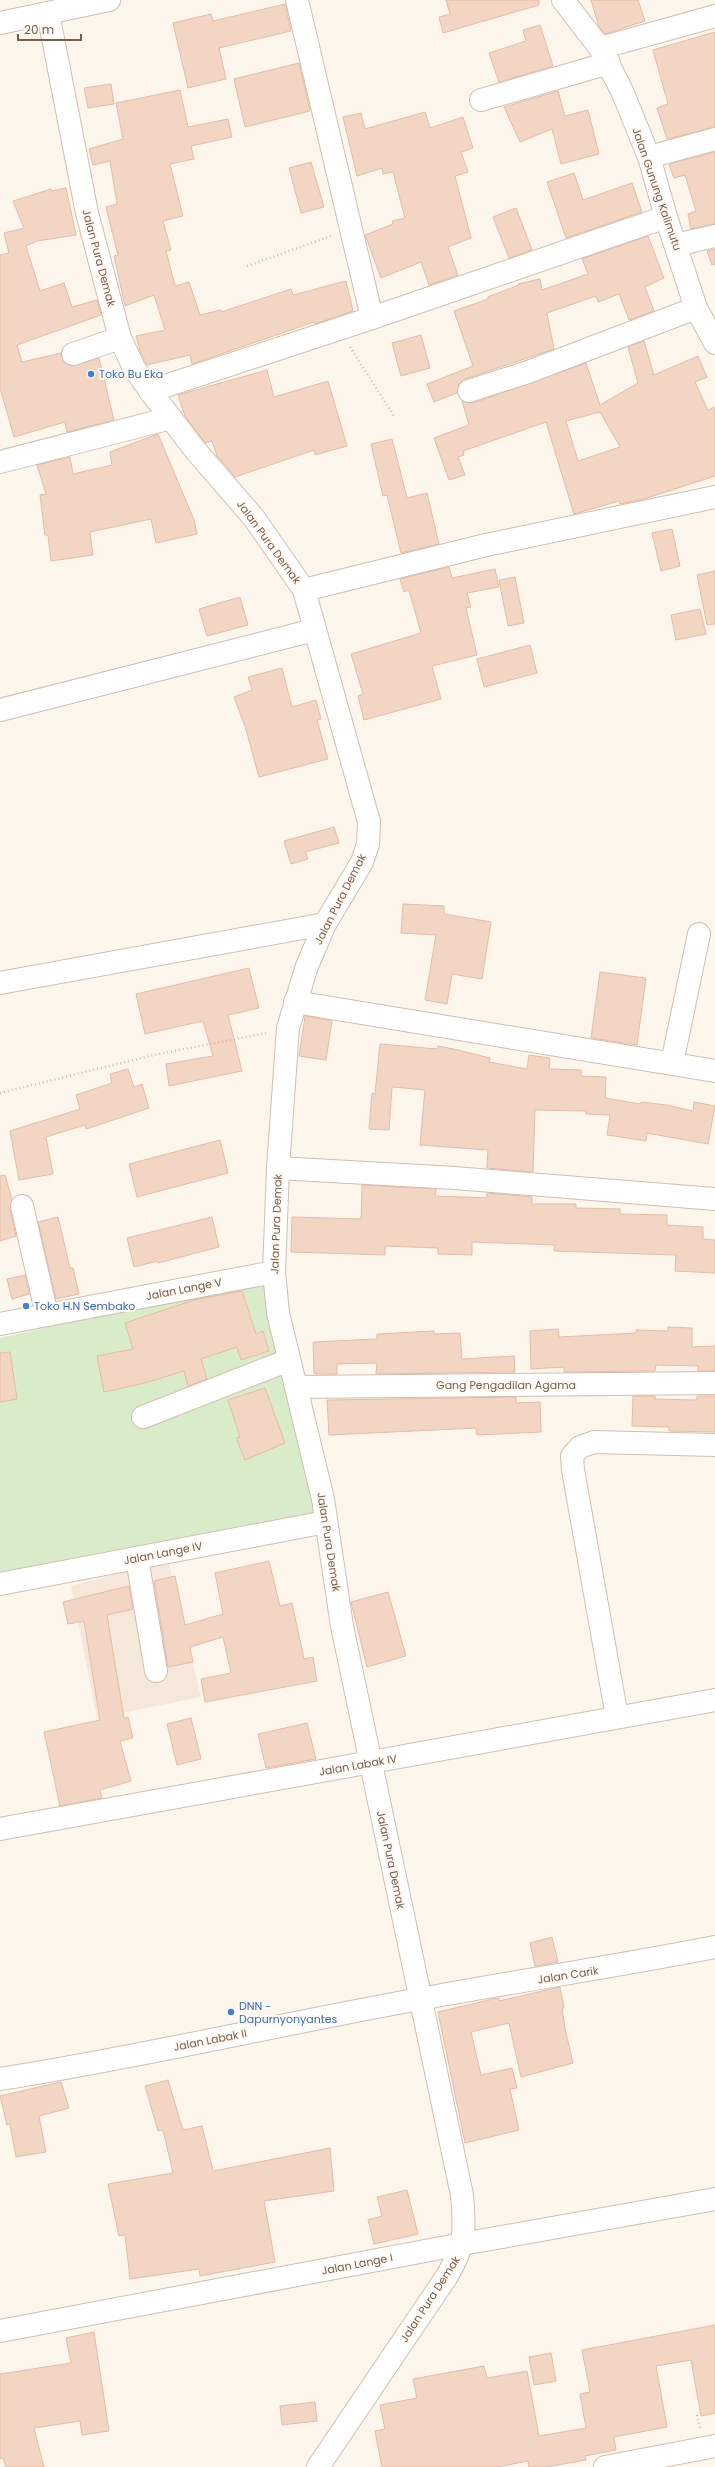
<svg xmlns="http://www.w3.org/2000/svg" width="715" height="2467" font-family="Poppins,sans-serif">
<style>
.residential{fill:#f5e8da}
.green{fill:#d8ecc9}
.building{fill:#f3d5c3;stroke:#e6bba3;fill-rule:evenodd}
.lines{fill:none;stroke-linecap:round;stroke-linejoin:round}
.minor-casing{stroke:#d1beb0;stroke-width:24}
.path{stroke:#d9b8a5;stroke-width:2.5;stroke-dasharray:1 3;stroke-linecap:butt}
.minor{stroke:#fff;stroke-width:22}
.shop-dot{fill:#3f7fe0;stroke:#fffaf3;stroke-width:1.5}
.labels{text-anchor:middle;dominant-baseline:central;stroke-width:4;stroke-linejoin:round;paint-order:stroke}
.street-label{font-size:11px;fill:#7a5c4d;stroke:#fffaf3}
.shop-label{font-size:11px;fill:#366cbe;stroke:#fffaf3;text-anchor:start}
</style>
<rect width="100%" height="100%" fill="#fdf6ec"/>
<path class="residential" d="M 168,1560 L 201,1697 L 97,1718 L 71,1586 Z"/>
<path class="green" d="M 263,1278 L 274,1331 L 321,1515 L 0,1575 L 0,1338 Z"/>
<g class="building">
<path d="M 446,0 L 539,0 L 539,5 L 443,33 L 439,17 L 450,14 Z"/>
<path d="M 591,0 L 638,0 L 645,21 L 605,34 L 599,27 Z"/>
<path d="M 285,4 L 291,31 L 219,48 L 226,79 L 188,88 L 173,23 L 211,14 L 213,21 Z"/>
<path d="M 540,25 L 553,66 L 499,82 L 489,53 L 526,41 L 523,30 Z"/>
<path d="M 715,32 L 715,127 L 667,139 L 657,108 L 668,104 L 653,50 Z"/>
<path d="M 299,63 L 310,111 L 245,127 L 234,79 Z"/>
<path d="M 111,84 L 114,104 L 88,108 L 84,88 Z"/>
<path d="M 180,90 L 188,127 L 228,119 L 232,137 L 191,146 L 194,159 L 170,164 L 183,216 L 163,221 L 171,250 L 166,251 L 175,286 L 189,282 L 200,315 L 221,310 L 221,312 L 291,289 L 293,295 L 346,281 L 353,311 L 315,324 L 314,322 L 192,364 L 190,355 L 147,365 L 140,351 L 136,336 L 165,330 L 154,295 L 125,306 L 114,256 L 118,255 L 106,207 L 117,204 L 110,161 L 93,165 L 89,149 L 123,139 L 116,103 Z"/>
<path d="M 558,91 L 565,116 L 588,110 L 599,154 L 561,164 L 552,129 L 520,142 L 504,107 Z"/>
<path d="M 425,112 L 430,128 L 463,117 L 473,148 L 461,152 L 468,172 L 455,176 L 471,238 L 448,247 L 458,275 L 429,285 L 421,262 L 381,278 L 365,235 L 393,224 L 392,221 L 405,218 L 393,172 L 383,174 L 382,168 L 357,176 L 343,117 L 361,113 L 365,129 Z"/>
<path d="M 715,152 L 715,224 L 691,229 L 688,214 L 696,211 L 685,175 L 674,178 L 669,164 Z"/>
<path d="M 311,162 L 324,207 L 301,213 L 289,168 Z"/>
<path d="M 574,173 L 583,200 L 632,183 L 642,212 L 566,238 L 547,182 Z"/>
<path d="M 66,188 L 76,235 L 37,241 L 26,246 L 40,291 L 64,283 L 72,307 L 97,300 L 101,315 L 17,345 L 22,362 L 61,353 L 65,363 L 71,366 L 99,358 L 114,420 L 67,432 L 65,422 L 14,437 L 0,388 L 0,255 L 9,253 L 4,233 L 24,228 L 13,201 L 51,189 L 51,191 Z"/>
<path d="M 516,208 L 532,250 L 509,258 L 493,217 Z"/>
<path d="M 648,236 L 664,278 L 645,287 L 654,311 L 629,320 L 619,294 L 598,302 L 596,296 L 547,313 L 554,349 L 465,379 L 460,383 L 457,393 L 434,402 L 427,384 L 473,366 L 454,311 L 488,299 L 488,297 L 519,285 L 518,284 L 540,279 L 542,290 L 588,274 L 582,259 Z"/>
<path d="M 715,249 L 715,264 L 712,265 L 707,251 Z"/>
<path d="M 421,335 L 430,368 L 401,376 L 392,343 Z"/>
<path d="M 644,341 L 654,375 L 698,356 L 707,377 L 695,382 L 708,410 L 715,407 L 715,476 L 644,499 L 620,504 L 619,501 L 574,514 L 546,422 L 463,451 L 464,455 L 458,457 L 465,475 L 449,480 L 434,438 L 469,425 L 462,401 L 473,403 L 586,363 L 600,405 L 638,383 L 628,347 ZM 600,412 L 620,447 L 578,461 L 566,421 Z"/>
<path d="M 267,370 L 274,397 L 328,381 L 347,446 L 315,455 L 314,450 L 235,477 L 217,456 L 212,441 L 205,443 L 185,416 L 178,395 Z"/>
<path d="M 158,434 L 194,520 L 197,534 L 156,543 L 151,519 L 90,532 L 93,555 L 51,561 L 48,535 L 45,535 L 40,495 L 46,494 L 37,465 L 70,457 L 73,474 L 112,465 L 110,452 Z"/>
<path d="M 392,439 L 407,498 L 427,493 L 439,544 L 401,553 L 387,495 L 383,496 L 371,444 Z"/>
<path d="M 672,529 L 680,566 L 661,571 L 652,533 Z"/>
<path d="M 449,567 L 452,578 L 495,569 L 499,587 L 467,593 L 471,607 L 466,608 L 477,655 L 432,666 L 441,699 L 364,720 L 358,696 L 363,694 L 351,654 L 421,633 L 409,590 L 404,592 L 400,579 Z"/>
<path d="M 715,571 L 715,624 L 707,625 L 697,575 Z"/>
<path d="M 515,577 L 524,623 L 508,626 L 499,580 Z"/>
<path d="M 240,597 L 248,625 L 207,636 L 199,609 Z"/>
<path d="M 700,609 L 706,634 L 676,640 L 671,615 Z"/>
<path d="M 530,645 L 537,673 L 484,687 L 477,659 Z"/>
<path d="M 282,668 L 292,707 L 316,700 L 321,719 L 317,720 L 328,759 L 259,777 L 245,726 L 234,697 L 252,690 L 248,677 Z"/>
<path d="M 334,827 L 339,843 L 305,852 L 308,859 L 291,864 L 284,841 Z"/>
<path d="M 403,904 L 444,906 L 444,914 L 491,922 L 482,979 L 452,974 L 447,1004 L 425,1000 L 436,935 L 401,933 Z"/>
<path d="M 249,968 L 259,1008 L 228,1015 L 242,1071 L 169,1086 L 166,1064 L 213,1056 L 203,1021 L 145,1034 L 136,994 Z"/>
<path d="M 600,972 L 646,978 L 637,1045 L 591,1038 Z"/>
<path d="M 305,1016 L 332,1021 L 326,1060 L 299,1056 Z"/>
<path d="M 380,1044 L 438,1049 L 438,1046 L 458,1050 L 490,1058 L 489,1062 L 527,1069 L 529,1055 L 550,1058 L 549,1069 L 581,1070 L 581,1076 L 606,1077 L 605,1098 L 640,1104 L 641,1102 L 667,1105 L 693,1111 L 694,1102 L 715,1106 L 708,1144 L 647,1133 L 646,1141 L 607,1135 L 610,1115 L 586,1114 L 586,1111 L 535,1110 L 533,1172 L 487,1168 L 488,1150 L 420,1145 L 425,1090 L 392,1087 L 389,1130 L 369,1129 L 372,1093 L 375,1094 Z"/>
<path d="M 128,1069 L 134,1087 L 142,1084 L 149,1108 L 86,1129 L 85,1125 L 46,1137 L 53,1174 L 19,1180 L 10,1131 L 80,1109 L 76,1095 L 112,1083 L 110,1074 Z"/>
<path d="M 220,1140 L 228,1173 L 137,1197 L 129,1164 Z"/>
<path d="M 5,1175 L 12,1200 L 10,1209 L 16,1236 L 0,1241 L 0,1176 Z"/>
<path d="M 362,1185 L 436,1189 L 435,1196 L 487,1198 L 487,1193 L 532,1197 L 532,1204 L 576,1204 L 576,1208 L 620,1209 L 620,1214 L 667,1215 L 667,1225 L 703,1227 L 703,1239 L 715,1240 L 715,1273 L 675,1271 L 676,1255 L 554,1251 L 555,1245 L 472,1242 L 472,1255 L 438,1254 L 438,1248 L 385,1246 L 385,1255 L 291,1252 L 292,1217 L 361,1219 Z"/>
<path d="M 58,1217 L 70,1268 L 73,1268 L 79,1294 L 56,1299 L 38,1222 Z"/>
<path d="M 212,1217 L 219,1247 L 158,1263 L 158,1261 L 134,1267 L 127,1238 Z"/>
<path d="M 25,1275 L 29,1294 L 12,1299 L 7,1279 Z"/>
<path d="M 242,1291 L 256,1334 L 263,1331 L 269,1351 L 241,1360 L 237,1347 L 201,1359 L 207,1379 L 188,1386 L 184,1371 L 145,1383 L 104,1392 L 97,1356 L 133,1349 L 125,1323 L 194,1300 Z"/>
<path d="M 668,1327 L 692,1328 L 692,1347 L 715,1346 L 715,1371 L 698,1371 L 698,1366 L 656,1365 L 655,1371 L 564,1372 L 564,1367 L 531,1369 L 530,1331 L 558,1329 L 559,1337 L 636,1333 L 636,1330 L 668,1331 Z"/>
<path d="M 434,1331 L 434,1334 L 460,1333 L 462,1359 L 514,1356 L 515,1372 L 376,1374 L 377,1363 L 337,1364 L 337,1374 L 314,1374 L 313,1342 L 377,1339 L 377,1334 Z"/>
<path d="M 10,1352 L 17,1399 L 0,1402 L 0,1353 Z"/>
<path d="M 265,1388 L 285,1443 L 245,1460 L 236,1438 L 240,1437 L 228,1400 Z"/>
<path d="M 633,1396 L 655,1396 L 655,1399 L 697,1400 L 697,1396 L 715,1396 L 715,1432 L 669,1431 L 669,1427 L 632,1426 Z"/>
<path d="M 516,1397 L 516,1403 L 540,1402 L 541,1432 L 477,1435 L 476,1428 L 329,1435 L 327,1400 Z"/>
<path d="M 269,1561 L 280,1606 L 292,1603 L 304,1659 L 313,1657 L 317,1681 L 205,1702 L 201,1679 L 231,1673 L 223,1637 L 190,1647 L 193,1662 L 168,1667 L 154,1581 L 175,1576 L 185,1625 L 223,1614 L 215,1573 Z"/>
<path d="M 129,1586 L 133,1609 L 107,1615 L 124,1718 L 128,1717 L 133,1738 L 120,1741 L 131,1781 L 100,1790 L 102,1798 L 60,1806 L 44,1732 L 100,1720 L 84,1621 L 68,1624 L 63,1602 Z"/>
<path d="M 388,1592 L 406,1656 L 367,1667 L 351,1602 Z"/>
<path d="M 191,1718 L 201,1759 L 177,1765 L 167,1724 Z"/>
<path d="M 307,1723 L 316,1759 L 266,1768 L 258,1734 Z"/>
<path d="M 552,1937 L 558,1962 L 535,1966 L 530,1943 Z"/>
<path d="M 560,1987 L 564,2008 L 562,2008 L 565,2028 L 573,2063 L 521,2077 L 509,2023 L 471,2032 L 481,2075 L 512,2068 L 517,2088 L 510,2089 L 519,2130 L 465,2143 L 438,2012 L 493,1999 L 499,1998 L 499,2001 Z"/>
<path d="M 168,2080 L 183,2130 L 202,2126 L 213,2171 L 330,2148 L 334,2191 L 264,2201 L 275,2262 L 200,2276 L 199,2269 L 130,2279 L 125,2235 L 119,2236 L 108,2184 L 173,2173 L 163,2130 L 158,2131 L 145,2086 Z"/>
<path d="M 61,2082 L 69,2108 L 39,2116 L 46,2152 L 16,2157 L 10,2124 L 7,2125 L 0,2096 Z"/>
<path d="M 407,2190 L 418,2234 L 374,2244 L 368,2220 L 382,2216 L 377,2197 Z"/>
<path d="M 715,2325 L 715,2413 L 701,2416 L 691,2360 L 656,2366 L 667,2427 L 614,2437 L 616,2450 L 585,2456 L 586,2460 L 546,2467 L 529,2467 L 528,2461 L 497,2467 L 382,2467 L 375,2431 L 385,2429 L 380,2405 L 417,2398 L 413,2379 L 484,2366 L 487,2378 L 527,2371 L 539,2436 L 586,2428 L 580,2394 L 590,2392 L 582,2350 Z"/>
<path d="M 94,2332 L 109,2431 L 82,2435 L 80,2421 L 34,2428 L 44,2467 L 6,2467 L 3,2458 L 0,2459 L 0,2374 L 71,2363 L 66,2338 Z"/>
<path d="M 551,2353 L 556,2381 L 534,2385 L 529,2357 Z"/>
<path d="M 315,2402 L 317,2421 L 282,2425 L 280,2406 Z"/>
</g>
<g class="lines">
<defs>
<g id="minor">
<path d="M 297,0 L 372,318"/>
<path d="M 563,0 L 600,48 L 622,91 L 649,157 L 666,217 L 696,308 L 715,343"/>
<path d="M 48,13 L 87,213 L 120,338 L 134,368 L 150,391 L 196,451 L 254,518 L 304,590 L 369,822 L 368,844 L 362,862 L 325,924 L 307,966 L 288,1028 L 278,1168 L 274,1272 L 278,1313 L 323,1499 L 342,1626 L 462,2195 C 465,2231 466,2244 447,2276 L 318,2467"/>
<path d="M 0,23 L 109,0"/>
<path d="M 600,48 L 715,16"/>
<path d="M 481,100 L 609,63"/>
<path d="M 649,157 L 715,139"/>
<path d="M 676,245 L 715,236"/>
<path d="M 73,354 L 120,338"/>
<path d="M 150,391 L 372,318 L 666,217"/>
<path d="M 469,391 L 528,372 L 696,308"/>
<path d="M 0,462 L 171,418"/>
<path d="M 304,590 L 486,545 L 715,497"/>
<path d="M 0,710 L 314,630"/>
<path d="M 0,983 L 325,924"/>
<path d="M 295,1002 L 715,1071"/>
<path d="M 672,1063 L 699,934"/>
<path d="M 278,1168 L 455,1178 L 715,1199"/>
<path d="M 22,1206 L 47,1315"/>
<path d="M 0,1324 L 274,1272"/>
<path d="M 296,1387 L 715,1383"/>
<path d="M 143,1417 L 289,1360"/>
<path d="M 137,1558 L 156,1671"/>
<path d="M 0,1584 L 326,1522"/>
<path d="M 617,1717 L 573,1470 L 572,1456 L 580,1447 L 594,1442 L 715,1445"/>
<path d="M 0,1829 L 715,1700"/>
<path d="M 0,2079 C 141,2057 280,2024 420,1999 C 518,1981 617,1966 715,1947"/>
<path d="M 0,2331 L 462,2244 L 715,2199"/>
<path d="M 605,2467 L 715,2446"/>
</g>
</defs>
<use href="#minor" class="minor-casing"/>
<g class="path">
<path d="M 247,266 L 331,236"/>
<path d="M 350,347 L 394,416"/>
<path d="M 0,1093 L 154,1055 L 266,1033"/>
<path d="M 697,2415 L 700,2428"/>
</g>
<use href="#minor" class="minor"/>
</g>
<g class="shop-dot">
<circle cx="91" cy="374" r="4"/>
<circle cx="26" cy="1306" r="4"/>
<circle cx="231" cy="2012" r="4"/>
</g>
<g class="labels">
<g class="street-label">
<text transform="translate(657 189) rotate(71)">Jalan Gunung Kalimutu</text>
<text transform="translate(99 258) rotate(75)">Jalan Pura Demak</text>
<text transform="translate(269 542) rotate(54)">Jalan Pura Demak</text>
<text transform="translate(340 899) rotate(-63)">Jalan Pura Demak</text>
<text transform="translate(276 1224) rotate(-88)">Jalan Pura Demak</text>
<text transform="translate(184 1289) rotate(-11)">Jalan Lange V</text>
<text x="506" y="1385">Gang Pengadilan Agama</text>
<text transform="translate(329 1542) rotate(81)">Jalan Pura Demak</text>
<text transform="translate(163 1553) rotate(-11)">Jalan Lange IV</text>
<text transform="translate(358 1765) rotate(-10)">Jalan Labak IV</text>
<text transform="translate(391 1860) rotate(78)">Jalan Pura Demak</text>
<text transform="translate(568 1975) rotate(-9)">Jalan Carik</text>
<text transform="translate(210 2040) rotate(-11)">Jalan Labak II</text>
<text transform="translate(357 2264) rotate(-11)">Jalan Lange I</text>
<text transform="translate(430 2299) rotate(-57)">Jalan Pura Demak</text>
</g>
<g class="shop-label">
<text x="99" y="374">Toko Bu Eka</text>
<text x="34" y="1306">Toko H.N Sembako</text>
<text x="239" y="2006">DNN -<tspan x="239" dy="13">Dapurnyonyantes</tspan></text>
</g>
</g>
<path d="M18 34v6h63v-6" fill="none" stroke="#7a5c4d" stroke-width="2"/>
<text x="24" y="34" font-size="12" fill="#7a5c4d" stroke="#fffaf3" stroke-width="3" paint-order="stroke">20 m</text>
</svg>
